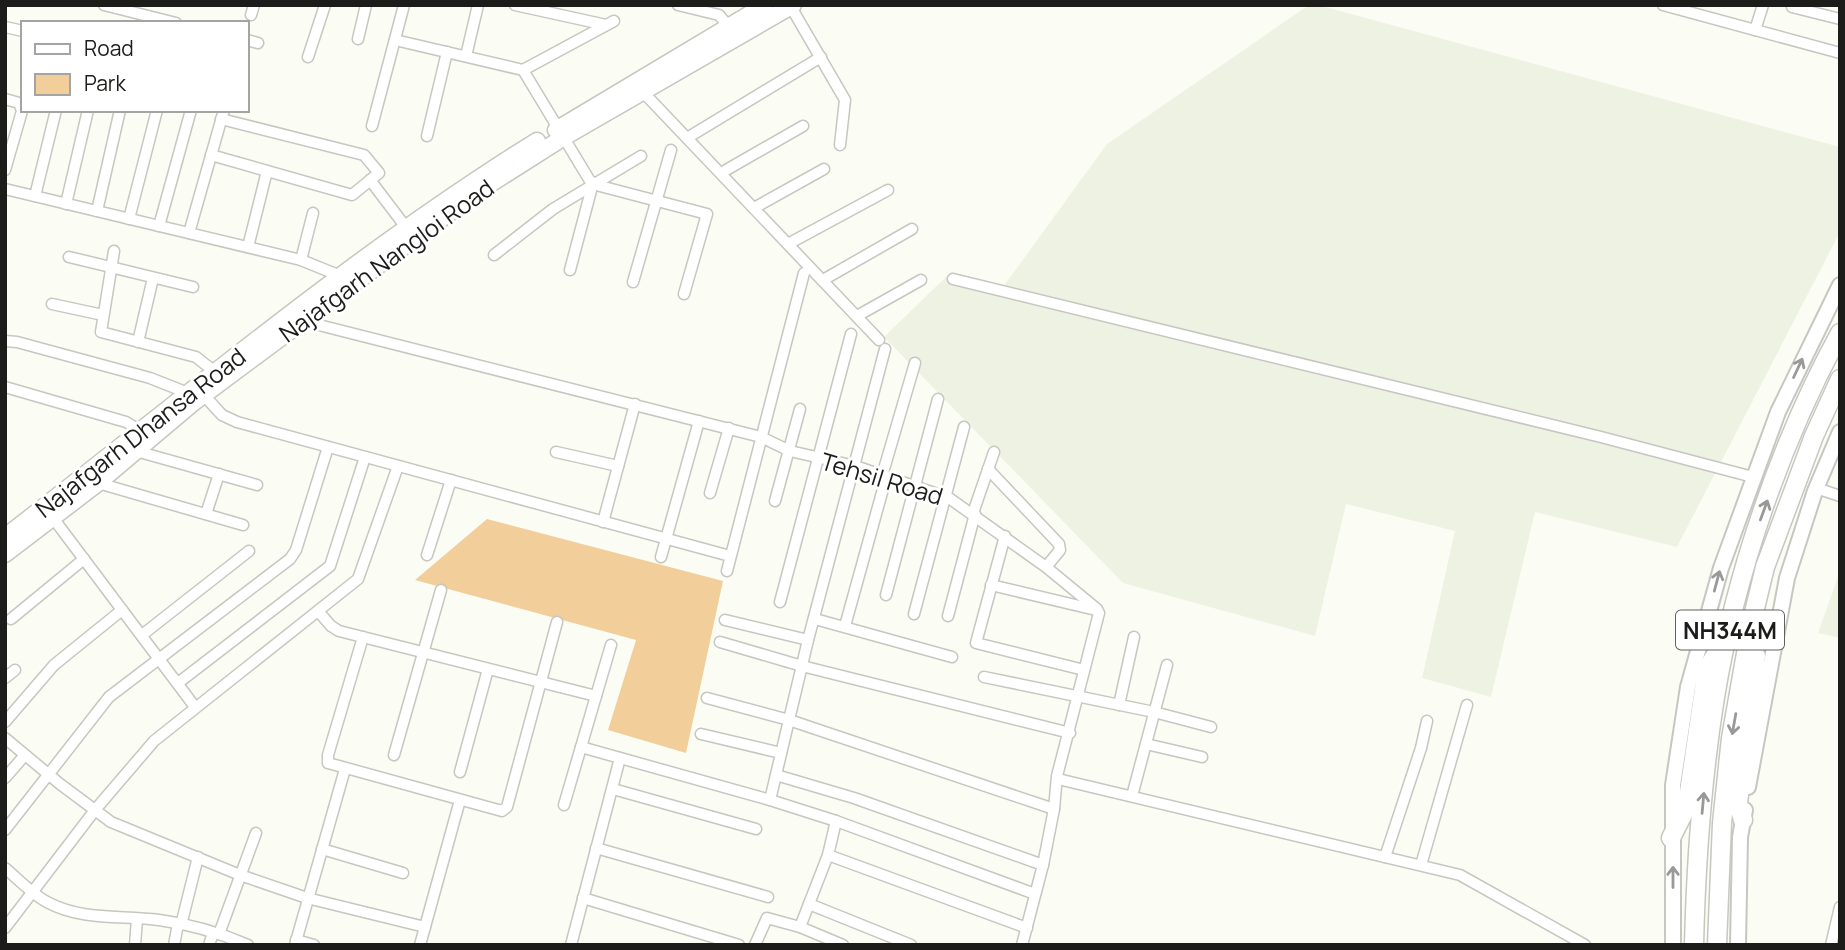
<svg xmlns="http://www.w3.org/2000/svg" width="1845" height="950" font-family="Manrope,sans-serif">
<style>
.built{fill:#eef2e3}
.green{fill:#f2ce9b}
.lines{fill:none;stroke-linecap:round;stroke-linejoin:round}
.street-casing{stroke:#c5c7c0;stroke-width:13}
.secondary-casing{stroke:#c5c7c0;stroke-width:18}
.primary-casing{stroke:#c5c7c0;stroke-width:19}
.highway-casing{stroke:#c5c7c0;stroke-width:21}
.street{stroke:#fff;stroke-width:10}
.secondary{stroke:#fff;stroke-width:14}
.primary{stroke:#fff;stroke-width:16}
.highway{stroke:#fff;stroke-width:18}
.oneway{stroke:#999998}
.labels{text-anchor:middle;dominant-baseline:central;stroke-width:6;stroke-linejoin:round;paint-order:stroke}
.shield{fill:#fff;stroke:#60605f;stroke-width:2}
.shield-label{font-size:23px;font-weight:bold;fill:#1c1c1a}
.street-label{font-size:24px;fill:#1c1c1a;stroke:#fff}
</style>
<rect width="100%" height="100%" fill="#fbfdf5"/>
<g class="built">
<path d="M 1309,5 L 1318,5 L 1840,147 L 1840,232 L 1677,547 L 1535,512 L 1491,697 L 1422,678 L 1455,531 L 1346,504 L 1315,636 L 1123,583 L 884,337 L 951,272 L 1003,287 L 1107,144 Z"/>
<path d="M 1840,571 L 1840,638 L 1818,633 Z"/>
</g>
<path class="green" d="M 487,519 L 723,581 L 686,753 L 608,730 L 636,640 L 415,580 Z"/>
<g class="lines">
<defs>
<g id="street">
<path d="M 104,5 L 176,23"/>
<path d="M 515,5 L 606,25"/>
<path d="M 678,5 L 719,15 L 729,27"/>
<path d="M 1663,5 L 1840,53"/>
<path d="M 791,7 L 845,100 L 840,145"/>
<path d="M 1792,7 L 1840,19"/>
<path d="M 251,15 L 254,5"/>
<path d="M 5,27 L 23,31"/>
<path d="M 1755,30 L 1763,5"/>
<path d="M 358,39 L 366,5"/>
<path d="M 247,40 L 258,43"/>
<path d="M 395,40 L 523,70 L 590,181 L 600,186 L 707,214 L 684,294"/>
<path d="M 466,56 L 478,5"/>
<path d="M 308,57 L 325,5"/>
<path d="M 523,70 L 614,21"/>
<path d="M 643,92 L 879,340"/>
<path d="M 5,99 L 19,103 L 22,111 L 5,170"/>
<path d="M 372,126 L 404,5"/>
<path d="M 427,136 L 447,52"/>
<path d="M 687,138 L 821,57"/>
<path d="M 211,155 L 352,195 L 379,173 L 364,155 L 221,119"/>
<path d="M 721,173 L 803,126"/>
<path d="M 370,180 L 408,230"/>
<path d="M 5,189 L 301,260 L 343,277"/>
<path d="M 35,196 L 56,110"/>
<path d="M 66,204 L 88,110"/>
<path d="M 754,208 L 824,169"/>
<path d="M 97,211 L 120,110"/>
<path d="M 129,219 L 157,110"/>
<path d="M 159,226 L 191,110"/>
<path d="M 189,233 L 224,110"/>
<path d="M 788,244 L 888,190"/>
<path d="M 248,247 L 267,171"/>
<path d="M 114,251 L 101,332 L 196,357 L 215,372"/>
<path d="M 494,255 L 553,209 L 641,156"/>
<path d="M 69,257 L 193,287"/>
<path d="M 301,260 L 313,213"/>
<path d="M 570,270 L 593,183"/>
<path d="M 953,279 L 1601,437 L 1753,477"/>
<path d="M 823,280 L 912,229"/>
<path d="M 633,282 L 671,150"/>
<path d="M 52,304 L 103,315"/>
<path d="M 857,316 L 921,280"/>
<path d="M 303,321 L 761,437 L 790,451 L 855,466 L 949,498 L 1046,567 L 1097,609 L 1099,613 L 1057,776 L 1054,809 L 1043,865 L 1022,945"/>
<path d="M 5,341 L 17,342 L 150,378 L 188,393"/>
<path d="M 138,342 L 153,278"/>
<path d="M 5,387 L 126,422 L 141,431"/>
<path d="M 200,391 L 222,415 L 237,422 L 730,556"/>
<path d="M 136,451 L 257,485"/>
<path d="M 556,452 L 618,466"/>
<path d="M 988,469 L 1059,544 L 1060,550 L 1046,567"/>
<path d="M 882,476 L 915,363"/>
<path d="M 98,483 L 243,525"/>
<path d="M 1816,488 L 1840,496"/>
<path d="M 710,493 L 729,428"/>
<path d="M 775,501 L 800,409"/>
<path d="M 973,513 L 994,452"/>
<path d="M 50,514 L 195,707"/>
<path d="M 206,514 L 219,474"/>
<path d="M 603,522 L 635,404"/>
<path d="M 1005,536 L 976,643 L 1084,670"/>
<path d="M 427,555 L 451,480"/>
<path d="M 661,557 L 699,421"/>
<path d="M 727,571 L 804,273"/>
<path d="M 991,585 L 1096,610"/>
<path d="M 886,595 L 938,399"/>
<path d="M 780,602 L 851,334"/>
<path d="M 318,611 L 331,626 L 339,631 L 596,696"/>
<path d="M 914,614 L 964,427"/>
<path d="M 948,616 L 975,514"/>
<path d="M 11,619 L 84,559"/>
<path d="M 815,619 L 952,657"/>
<path d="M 725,620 L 808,640"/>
<path d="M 845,626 L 886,478"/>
<path d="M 142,635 L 249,551"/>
<path d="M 363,637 L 328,755 L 328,763 L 502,811 L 507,807 L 557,622"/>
<path d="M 720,642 L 802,666 L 1070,733"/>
<path d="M 984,677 L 1154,712 L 1211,727"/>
<path d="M 5,678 L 15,670"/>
<path d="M 178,683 L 330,566 L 365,457"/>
<path d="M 707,698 L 789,720 L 1054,809"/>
<path d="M 1119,705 L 1134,637"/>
<path d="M 5,722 L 54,665 L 122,610"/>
<path d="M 701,734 L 781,753"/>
<path d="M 5,738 L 60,784 L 111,822 L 240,875 L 307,898 L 425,927"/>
<path d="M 1146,744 L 1202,757"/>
<path d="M 581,747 L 770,800 L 836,821 L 1035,894"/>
<path d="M 394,755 L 441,590"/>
<path d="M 460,772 L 488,669"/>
<path d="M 776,775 L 854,798 L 1043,865"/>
<path d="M 5,778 L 25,755"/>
<path d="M 1058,779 L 1460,875 L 1585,945"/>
<path d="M 613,789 L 756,829"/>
<path d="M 1132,796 L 1167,665"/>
<path d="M 770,800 L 808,640 L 885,349"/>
<path d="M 564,805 L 611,645"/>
<path d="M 836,821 L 828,855 L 800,927 L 843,945"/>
<path d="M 5,830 L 109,697 L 290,559 L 296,550 L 328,447"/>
<path d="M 596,848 L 768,897"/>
<path d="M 322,849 L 403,873"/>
<path d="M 828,855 L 1027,928"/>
<path d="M 1385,857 L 1421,748 L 1427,721"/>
<path d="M 1421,865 L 1467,705"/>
<path d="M 5,868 C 18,879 32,894 47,902 C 82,921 121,915 159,920 C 189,924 220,933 248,945"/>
<path d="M 583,898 L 739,945"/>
<path d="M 809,904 L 911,945"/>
<path d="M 181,925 L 198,857"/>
<path d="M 5,928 L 95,810 L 154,741 L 358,579 L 398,466"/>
<path d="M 219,934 L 256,833"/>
<path d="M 296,940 L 314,945"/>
<path d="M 135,945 L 137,919"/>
<path d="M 174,945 L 178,924"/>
<path d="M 209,945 L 213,933"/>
<path d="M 295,945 L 345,769"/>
<path d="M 420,945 L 460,800"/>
<path d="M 571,945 L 620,758"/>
<path d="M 755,945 L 767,918 L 800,927"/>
<path d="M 1831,945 L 1840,907"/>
</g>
<g id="secondary">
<path d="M 1748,787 L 1787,578 L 1815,491 L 1840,432"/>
<path d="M 1673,945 L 1673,785 L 1688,687 L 1721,568 L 1778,412 L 1840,285"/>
<path d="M 1738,945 L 1740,837 L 1745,810"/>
</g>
<g id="primary">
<path d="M 556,130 L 765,5"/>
<path d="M 5,537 C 180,402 349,258 537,141"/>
<path d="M 5,554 L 98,483 L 194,402 L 476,193 L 564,137 L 793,5"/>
</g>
<g id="highway">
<path d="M 1743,820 L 1738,803 L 1756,656"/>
<path d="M 1671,838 L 1687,806 L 1707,669 L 1720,648"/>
<path d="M 1694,945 C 1696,863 1702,778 1715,697 C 1735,575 1781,441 1840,333"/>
<path d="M 1717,945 L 1722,823 L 1731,738 L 1751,625 L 1765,567 L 1814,436 L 1840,379"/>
</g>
</defs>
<use href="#street" class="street-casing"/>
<use href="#secondary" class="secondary-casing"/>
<use href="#primary" class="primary-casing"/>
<use href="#highway" class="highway-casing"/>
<use href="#street" class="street"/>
<use href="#secondary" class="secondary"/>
<use href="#primary" class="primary"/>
<use href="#highway" class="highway"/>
</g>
<defs><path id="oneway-shaft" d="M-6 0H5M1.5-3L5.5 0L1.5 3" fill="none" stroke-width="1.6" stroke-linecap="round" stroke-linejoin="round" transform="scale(1.75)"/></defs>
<g class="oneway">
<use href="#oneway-shaft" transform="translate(1798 368) rotate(-65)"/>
<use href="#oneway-shaft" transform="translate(1764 510) rotate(-70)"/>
<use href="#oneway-shaft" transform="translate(1717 581) rotate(-75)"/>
<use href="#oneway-shaft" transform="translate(1734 724) rotate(100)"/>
<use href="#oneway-shaft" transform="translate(1703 803) rotate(-85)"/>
<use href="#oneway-shaft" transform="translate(1673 877) rotate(-90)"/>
</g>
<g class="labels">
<rect class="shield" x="1676" y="610.5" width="108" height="39" rx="5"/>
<g class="shield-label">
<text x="1730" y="630">NH344M</text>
</g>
<g class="street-label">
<text transform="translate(386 260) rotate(-36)">Najafgarh Nangloi Road</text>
<text transform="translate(140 432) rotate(-38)">Najafgarh Dhansa Road</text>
<text transform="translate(882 478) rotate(17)">Tehsil Road</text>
</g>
</g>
<rect width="1845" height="950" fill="none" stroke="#1c1c1a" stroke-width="14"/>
<rect x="21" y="21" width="228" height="91" fill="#ffffff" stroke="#a4a4a3" stroke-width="2"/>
<rect x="35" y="44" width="35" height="10" fill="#ffffff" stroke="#a4a4a3" stroke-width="2"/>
<text x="84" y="56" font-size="21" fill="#1c1c1a">Road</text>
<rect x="35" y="74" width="35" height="21" fill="#f2ce9b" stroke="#a4a4a3" stroke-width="2"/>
<text x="84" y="91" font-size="21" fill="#1c1c1a">Park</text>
</svg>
